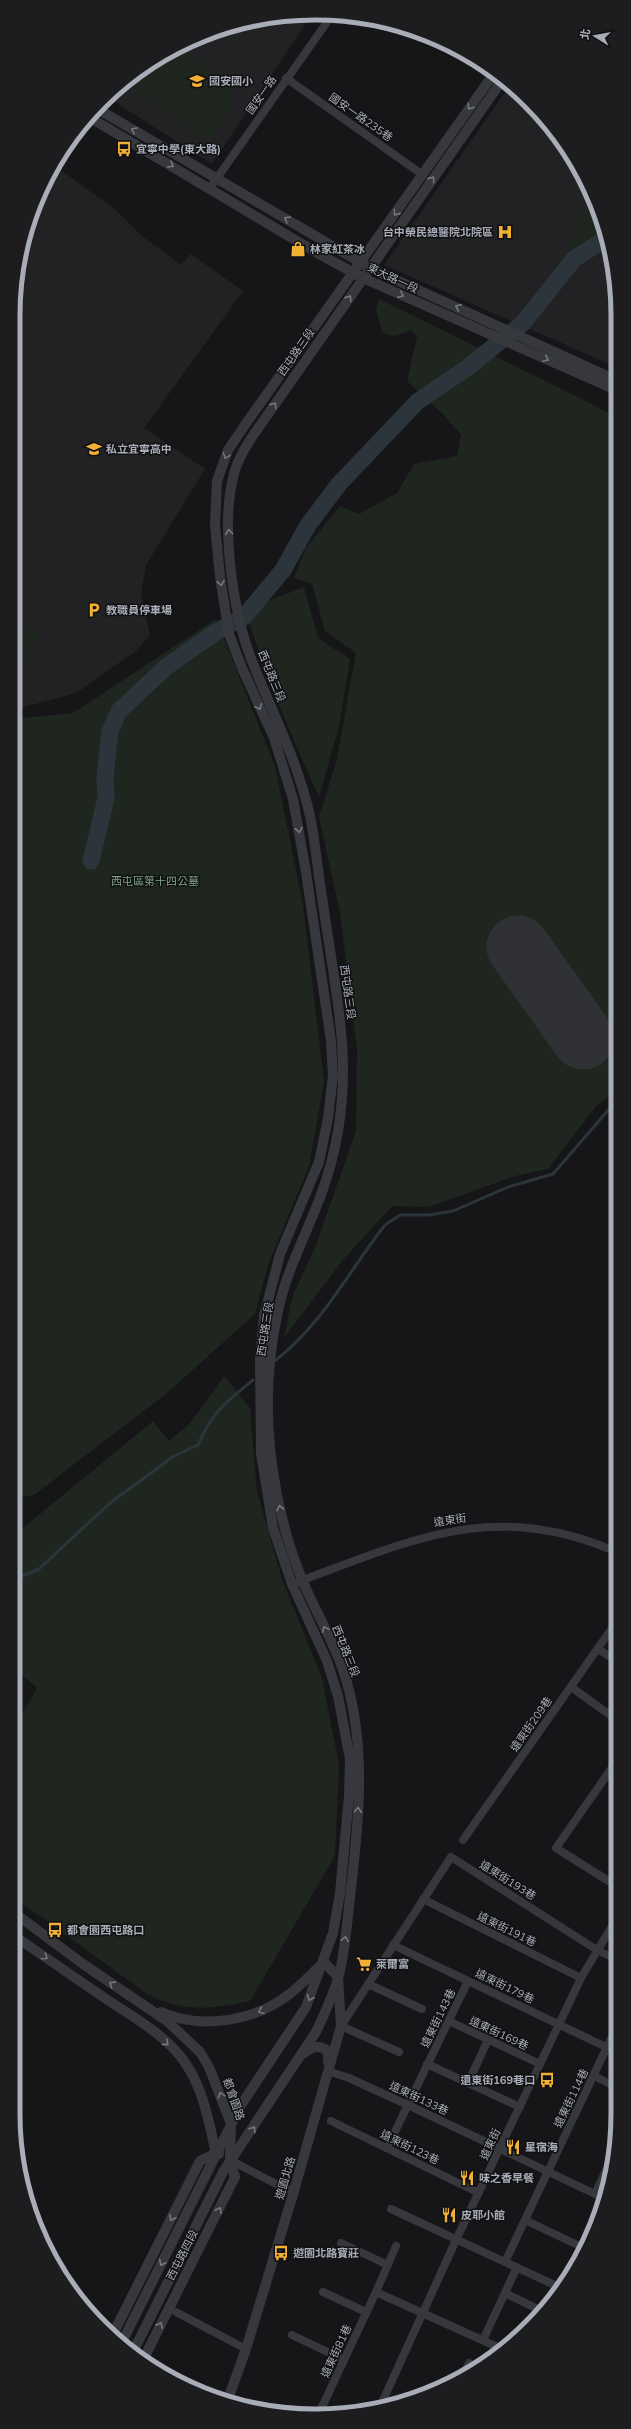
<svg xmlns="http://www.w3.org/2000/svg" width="631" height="2429" font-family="Mulish,'Noto Sans TC',sans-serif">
<rect width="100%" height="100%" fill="#161618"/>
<g fill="#222225">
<polygon points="313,13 212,164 107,97 147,64 200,36 256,19"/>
<polygon points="508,88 543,116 595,200 615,276 616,367 384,265"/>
<polygon points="54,165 117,211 143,237 181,265 191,254 243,291 144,428 205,469 146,565 141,594 150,635 136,651 76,693 13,710 13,315 19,257 36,200"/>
</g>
<g fill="#1e261f">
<path d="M180,47L229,80C239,104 223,122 210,142L124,83L147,64Z"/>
<polygon points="582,212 599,216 604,234 580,241 558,265"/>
<polygon points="379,299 586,401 612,415 616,423 617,1090 596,1106 548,1169 515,1176 429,1207 392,1206 343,1260 284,1338 292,1298 316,1245 356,1131 357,1050 340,913 319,817 337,759 356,653 325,631 312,584 294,578 306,548 340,506 359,514 397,493 414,464 457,456 461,435 444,415 407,381 417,336 411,330 395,336 383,333 376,310"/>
<path d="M304,587L318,638L350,659L339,726L319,797C291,736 265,674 245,610Z"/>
<polygon points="13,616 39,635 13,672"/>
<polygon points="216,619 275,766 303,905 324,1081 309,1166 268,1265 255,1314 167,1393 34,1495 13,1499 13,719 73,713"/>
<path d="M224,1376L250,1408L257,1492L283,1582L322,1678L339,1765L335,1856L250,2001C211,2009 184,2013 147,1994L26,1906L13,1900V1730L37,1688L13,1666V1521L23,1528L153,1421L169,1441L191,1422Z"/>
</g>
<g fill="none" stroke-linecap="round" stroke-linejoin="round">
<g stroke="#2c353c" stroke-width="3">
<path d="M276,1360C324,1322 348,1272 385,1225L400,1215H429L453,1211L508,1187L553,1174L617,1100"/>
<path d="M13,1580L39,1569L110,1503L174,1456L198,1445C212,1412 226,1402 253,1380"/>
</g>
<polyline stroke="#2c353c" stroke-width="17" points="91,861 106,798 105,777 110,731 119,711 166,667 216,632 244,617 283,570 308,525 339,484 417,402 467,368 523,323 574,259 605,239"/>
<polyline stroke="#303135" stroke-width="63" points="518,947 583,1038"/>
<g stroke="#37383d" stroke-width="8">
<polyline points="453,48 492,76"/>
<polyline points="286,78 423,175"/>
<polyline points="210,188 332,15"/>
<path d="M292,1584C410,1541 491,1498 617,1552"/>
<polyline points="598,1649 617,1661"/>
<polyline points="571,1687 617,1720"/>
<polyline points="618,1759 556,1848 618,1887"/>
<polyline points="463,1840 617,1621"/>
<polyline points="423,1899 581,1978"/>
<polyline points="393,1945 608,2048"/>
<polyline points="368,1984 422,2009"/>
<polyline points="449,2021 540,2064"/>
<polyline points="399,2052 341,2026 451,1857 597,1950 618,1960"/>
<polyline points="427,2064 520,2107"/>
<polyline points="328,2071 349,2078 408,2105 595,2194 614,2153"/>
<polyline points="594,2076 618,2088"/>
<polyline points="468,2083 488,2040"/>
<polyline points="331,2121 479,2193"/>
<polyline points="387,2148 468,1981"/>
<polyline points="230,2160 282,2187 294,2191"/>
<polyline points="595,2194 603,2197"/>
<polyline points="391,2209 561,2288"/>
<polyline points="525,2220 584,2248"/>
<polyline points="341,2243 388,2265"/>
<polyline points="505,2262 616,2028 618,2028"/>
<polyline points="323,2292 366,2312"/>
<polyline points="376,2292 396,2246"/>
<polyline points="505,2293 544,2312"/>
<polyline points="176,2312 246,2349"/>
<polyline points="292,2335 344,2360"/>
<polyline points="483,2340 517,2267"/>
<polyline points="465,2372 469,2363"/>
<polyline points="380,2407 456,2240 581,1978 618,1916"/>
<polyline points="332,2414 321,2409 376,2292 504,2350"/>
</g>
<g stroke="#37383d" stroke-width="10">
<polyline points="96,108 370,268 616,380"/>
<polyline points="89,117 312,250 363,278 616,390"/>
<polyline points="13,1912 83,1964 167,2021 200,2052 209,2067 231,2124 230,2160 235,2177 143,2360"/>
<path d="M13,1935C44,1956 75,1978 106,1999C133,2017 168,2036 186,2064C204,2091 209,2123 216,2153L219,2154"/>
<path d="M161,2012C199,2029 250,2022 284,1998C298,1989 310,1975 322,1964"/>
<path d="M304,2053C313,2047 318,2044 328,2051V2062"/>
<polyline points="112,2336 200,2161 216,2153"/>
<polyline points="121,2344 241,2105 306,2007 333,1933 340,1893 349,1796 350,1759 338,1696 327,1661 292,1584 273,1528 261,1453 260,1358 264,1316 280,1254 319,1162 328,1118 333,1076 331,1041 306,872 293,799 274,738 242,668 229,634 220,577 215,525 217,481 228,450 247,422 493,75"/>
<path d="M132,2354L223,2172L316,2032C324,2015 332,1997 338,1979C345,1953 347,1924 350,1897C359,1822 368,1740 342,1667C332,1639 316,1612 304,1584C286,1542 275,1494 270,1448C266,1406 268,1358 277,1316C285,1272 307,1234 322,1192C342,1137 347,1079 340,1021C335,977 327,933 321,890C317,865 315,840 310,816C298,762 272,712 252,661C233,613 220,524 234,474C237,461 245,448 252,437L501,82"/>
<polyline points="227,2402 246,2349 294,2191 341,2026 338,1977 324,1962"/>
</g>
</g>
<defs><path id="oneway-chevron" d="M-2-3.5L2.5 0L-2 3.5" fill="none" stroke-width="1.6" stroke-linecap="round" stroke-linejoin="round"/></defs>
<g stroke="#757881">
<use href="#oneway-chevron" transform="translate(470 107) rotate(125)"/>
<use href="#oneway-chevron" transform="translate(134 130) rotate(-150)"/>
<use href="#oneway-chevron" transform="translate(171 165) rotate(30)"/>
<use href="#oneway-chevron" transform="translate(432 179) rotate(-55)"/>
<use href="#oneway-chevron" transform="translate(396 213) rotate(125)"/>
<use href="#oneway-chevron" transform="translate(287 219) rotate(-150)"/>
<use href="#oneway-chevron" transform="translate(401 295) rotate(25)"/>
<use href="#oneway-chevron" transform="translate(349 298) rotate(-55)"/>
<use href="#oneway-chevron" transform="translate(458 307) rotate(-156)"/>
<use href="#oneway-chevron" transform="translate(546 359) rotate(25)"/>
<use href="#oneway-chevron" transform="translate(274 405) rotate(-55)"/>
<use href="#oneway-chevron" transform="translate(226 456) rotate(111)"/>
<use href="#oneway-chevron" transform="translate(229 532) rotate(-95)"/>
<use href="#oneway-chevron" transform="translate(221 583) rotate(81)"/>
<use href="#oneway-chevron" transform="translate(259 707) rotate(65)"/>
<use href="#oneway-chevron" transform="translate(299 830) rotate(79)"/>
<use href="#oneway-chevron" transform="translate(280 1508) rotate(-102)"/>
<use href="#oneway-chevron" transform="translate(325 1629) rotate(-114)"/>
<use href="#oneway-chevron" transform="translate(358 1810) rotate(-86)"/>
<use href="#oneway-chevron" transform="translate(345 1939) rotate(-80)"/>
<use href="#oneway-chevron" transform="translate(45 1957) rotate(35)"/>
<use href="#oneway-chevron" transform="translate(112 1984) rotate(-147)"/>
<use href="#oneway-chevron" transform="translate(310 1998) rotate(112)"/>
<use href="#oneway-chevron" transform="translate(261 2011) rotate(158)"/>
<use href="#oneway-chevron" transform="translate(166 2043) rotate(41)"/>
<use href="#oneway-chevron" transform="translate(221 2095) rotate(-108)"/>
<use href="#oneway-chevron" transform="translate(253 2129) rotate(-57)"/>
<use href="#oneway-chevron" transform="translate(219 2210) rotate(-63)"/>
<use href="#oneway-chevron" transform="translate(172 2218) rotate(117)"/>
<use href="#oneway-chevron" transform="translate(162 2263) rotate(117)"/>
<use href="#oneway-chevron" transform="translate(160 2325) rotate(-64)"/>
</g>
<defs>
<g id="school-bare" transform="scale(1.2)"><path d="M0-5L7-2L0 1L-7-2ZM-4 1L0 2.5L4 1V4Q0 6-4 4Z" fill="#f2b134" stroke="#111113" stroke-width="2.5" paint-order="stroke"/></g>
<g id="bus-bare" transform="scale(1.2)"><path d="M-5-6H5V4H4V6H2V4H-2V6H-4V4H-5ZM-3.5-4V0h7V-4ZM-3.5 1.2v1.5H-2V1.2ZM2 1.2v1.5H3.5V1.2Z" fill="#f2b134" stroke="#111113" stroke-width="2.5" paint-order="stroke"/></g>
<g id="hospital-bare" transform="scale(1.2)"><path d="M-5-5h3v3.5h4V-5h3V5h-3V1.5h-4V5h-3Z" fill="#f2b134" stroke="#111113" stroke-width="2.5" paint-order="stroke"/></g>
<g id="shop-bare" transform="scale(1.2)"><path d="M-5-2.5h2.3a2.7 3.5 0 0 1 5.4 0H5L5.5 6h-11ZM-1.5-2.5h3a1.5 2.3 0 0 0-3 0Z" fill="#f2b134" stroke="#111113" stroke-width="2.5" paint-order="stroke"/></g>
<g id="parking-bare" transform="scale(1.2)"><path d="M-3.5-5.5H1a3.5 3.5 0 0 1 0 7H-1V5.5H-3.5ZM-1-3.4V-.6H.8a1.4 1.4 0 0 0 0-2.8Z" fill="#f2b134" stroke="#111113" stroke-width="2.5" paint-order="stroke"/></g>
<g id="supermarket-bare" transform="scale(1.2)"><path d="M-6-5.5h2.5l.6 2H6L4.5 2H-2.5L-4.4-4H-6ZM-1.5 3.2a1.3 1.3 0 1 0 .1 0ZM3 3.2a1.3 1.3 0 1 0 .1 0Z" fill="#f2b134" stroke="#111113" stroke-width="2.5" paint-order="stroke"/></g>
<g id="restaurant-bare" transform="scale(1.2)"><path d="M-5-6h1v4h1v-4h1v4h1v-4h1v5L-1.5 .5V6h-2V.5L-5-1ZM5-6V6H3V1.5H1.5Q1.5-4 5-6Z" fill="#f2b134" stroke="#111113" stroke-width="2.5" paint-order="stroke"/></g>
</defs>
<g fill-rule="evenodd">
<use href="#school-bare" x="197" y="81"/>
<use href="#bus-bare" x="124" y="149"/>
<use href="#hospital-bare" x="505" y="232"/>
<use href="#shop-bare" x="298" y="249"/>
<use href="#school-bare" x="94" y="449"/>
<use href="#parking-bare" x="94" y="610"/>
<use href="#bus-bare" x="55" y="1930"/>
<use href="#supermarket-bare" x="364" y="1964"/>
<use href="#bus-bare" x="547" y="2080"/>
<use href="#restaurant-bare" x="513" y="2147"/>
<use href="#restaurant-bare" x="467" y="2178"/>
<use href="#restaurant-bare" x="449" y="2215"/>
<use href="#bus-bare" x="281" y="2253"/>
</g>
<g text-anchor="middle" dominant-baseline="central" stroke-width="3" stroke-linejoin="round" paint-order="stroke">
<g font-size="11" font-weight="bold" fill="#a8adb8" stroke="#111113" text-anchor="start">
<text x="209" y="81">國安國小</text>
<text x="136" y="149">宜寧中學(東大路)</text>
<text x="493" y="232" text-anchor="end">台中榮民總醫院北院區</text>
<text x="310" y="249">林家紅茶冰</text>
<text x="106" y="449">私立宜寧高中</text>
<text x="106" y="610">教職員停車場</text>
<text x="67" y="1930">都會園西屯路口</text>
<text x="376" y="1964">萊爾富</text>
<text x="535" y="2080" text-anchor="end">遠東街169巷口</text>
<text x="525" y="2147">星宿海</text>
<text x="479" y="2178">味之香早餐</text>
<text x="461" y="2215">皮耶小館</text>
<text x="293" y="2253">遊園北路寶莊</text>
</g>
<g font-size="11" fill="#a8adb8" stroke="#111113">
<text transform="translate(261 95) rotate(-55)">國安一路</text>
<text transform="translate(361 117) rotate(35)">國安一路235巷</text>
<text transform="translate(393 278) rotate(25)">東大路一段</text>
<text transform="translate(296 352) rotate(-55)">西屯路三段</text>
<text transform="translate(272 676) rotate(68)">西屯路三段</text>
<text transform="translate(348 992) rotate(82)">西屯路三段</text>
<text transform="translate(265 1329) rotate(-81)">西屯路三段</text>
<text transform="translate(450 1520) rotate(-9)">遠東街</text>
<text transform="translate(346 1651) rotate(68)">西屯路三段</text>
<text transform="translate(531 1724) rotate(-55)">遠東街209巷</text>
<text transform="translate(508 1880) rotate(32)">遠東街193巷</text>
<text transform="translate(507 1929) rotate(26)">遠東街191巷</text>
<text transform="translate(505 1986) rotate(26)">遠東街179巷</text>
<text transform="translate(438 2018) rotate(-64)">遠東街143巷</text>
<text transform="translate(499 2033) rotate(25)">遠東街169巷</text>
<text transform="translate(419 2098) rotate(25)">遠東街133巷</text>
<text transform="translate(571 2098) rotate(-64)">遠東街114巷</text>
<text transform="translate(234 2099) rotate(71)">都會園路</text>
<text transform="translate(490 2144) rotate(-65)">遠東街</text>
<text transform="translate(410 2147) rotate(26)">遠東街123巷</text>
<text transform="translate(285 2178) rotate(-74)">遊園北路</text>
<text transform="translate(182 2255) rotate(-63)">西屯路四段</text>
<text transform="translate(336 2351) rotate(-65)">遠東街81巷</text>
</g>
<g font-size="11" fill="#7fa381" stroke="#111113">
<text x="155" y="881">西屯區第十四公墓</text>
</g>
</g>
<path d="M0 0H631V2429H0ZM315 20H316A295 295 0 0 1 611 315V2114A295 295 0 0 1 316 2409H315A295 295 0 0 1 20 2114V315A295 295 0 0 1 315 20Z" fill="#1d1d20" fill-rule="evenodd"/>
<path fill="none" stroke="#a8adb8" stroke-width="5" d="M315 20H316A295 295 0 0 1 611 315V2114A295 295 0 0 1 316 2409H315A295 295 0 0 1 20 2114V315A295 295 0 0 1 315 20Z"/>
<g transform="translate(595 36) rotate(281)" stroke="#111113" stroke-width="3" paint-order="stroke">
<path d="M0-3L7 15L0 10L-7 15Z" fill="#a8adb8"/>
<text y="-6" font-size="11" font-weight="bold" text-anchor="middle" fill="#a8adb8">北</text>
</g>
</svg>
